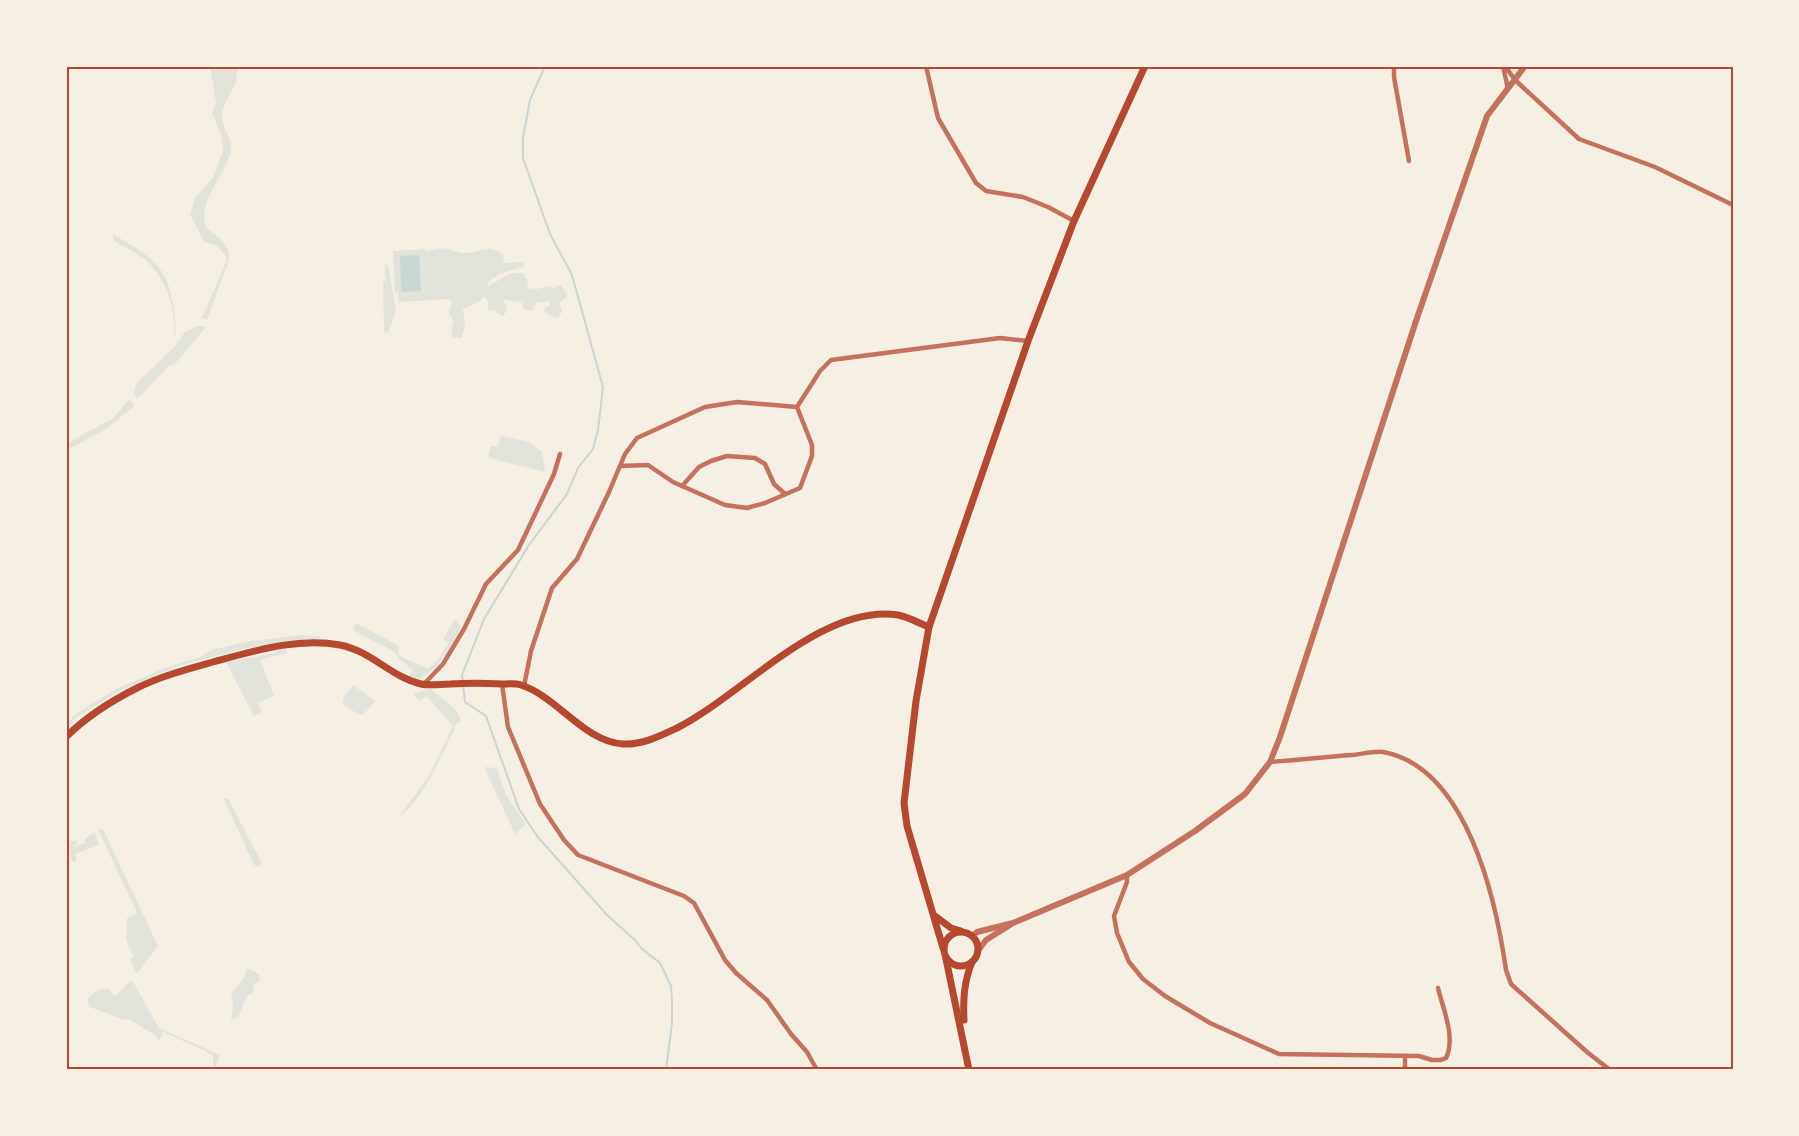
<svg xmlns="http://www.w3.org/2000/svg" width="1799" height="1136" font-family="Manrope,sans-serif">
<rect width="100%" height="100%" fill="#f6efe4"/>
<g fill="#e2e4dc">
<path d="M210,66H239L236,78L237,81C232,90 223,104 222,115C221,128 234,138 230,154C223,179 198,200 206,227C217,237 231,244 229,260L207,320L202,318L226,262V256L216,245L204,242L190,214L196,197L213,177L223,151L221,134L212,113L216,103Z"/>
<path d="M113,234C126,242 141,250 152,260C172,278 175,309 176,335H174C176,308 165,275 143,258C135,251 124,247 114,241Z"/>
<path d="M443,248C450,249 460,254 467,253C485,251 487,244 504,255L503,263L520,262L524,264L523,267L501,273L488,282V286L512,273H523L528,280L527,288L537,289L549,286L556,289V286L560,285L566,291L567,297L559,303L562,309L560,316L556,318L547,314L543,310L550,305V301L536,303L532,311L524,309L521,302L503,299L507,309L503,317L494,310L488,311V302L485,296L480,301L463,309L465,325L462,338L453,337L451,331L454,322L449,313L452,301L450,299L399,302L398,292H395L393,251L425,249L426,251Z"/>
<polygon points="385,264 388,266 396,311 388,333 384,331 383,281 386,281"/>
<polygon points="197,326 207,326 174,365 171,364 137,399 134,393 136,384 176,345 184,333"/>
<polygon points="130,399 134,406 106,429 66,451 66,444 113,418"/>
<polygon points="501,436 529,442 542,452 545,472 488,458 491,446 497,447"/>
<path d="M455,619L461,627C450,648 439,669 418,680L408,677L413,670L399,659L396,653L353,630L356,623L399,646L398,655L428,669L437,661L448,643L443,639Z"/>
<polygon points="302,635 320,636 320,639 247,648 181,665 123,689 77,717 66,731 66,724 76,714 116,689 165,668 202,656 211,650 251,641"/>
<polygon points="286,648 287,653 260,660 274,696 258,703 262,712 254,716 226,662 275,653 278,649"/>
<polygon points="353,685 375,701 363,715 358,714 342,704 344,701 342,700"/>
<path d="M430,688L457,711L461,721L453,726L455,728C439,759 426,796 398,818L429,776L453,726L427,696L419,701L413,694Z"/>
<polygon points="484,767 497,768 506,795 526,824 515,834"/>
<polygon points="228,798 262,864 259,867 254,865 224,799"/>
<polygon points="98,829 103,829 158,946 137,974 130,959 134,957 126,940 127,918 137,913"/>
<polygon points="94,831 99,845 75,854 77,860 73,862 66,847 66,834 71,842 76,840 78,844 73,845 74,847 85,843 85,839 93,834"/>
<polygon points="247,968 259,974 260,980 253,986 253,993 247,996 238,1017 231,1020 233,1003 231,994 244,978"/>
<polygon points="132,980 159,1028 220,1055 215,1070 213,1070 213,1056 206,1051 160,1031 163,1035 158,1042 156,1036 129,1019 125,1020 90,1007 87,1002 89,997 99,989 109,989 114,997"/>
</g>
<polygon fill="#c9d6d2" points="419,255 421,291 401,292 400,256"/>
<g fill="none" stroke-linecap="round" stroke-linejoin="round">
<polyline stroke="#c9d6d2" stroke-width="2" points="545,66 530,100 523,138 523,158 550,234 572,275 603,387 598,430 593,449 578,468 567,494 529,545 484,619 462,675 465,702 486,716 519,809 537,836 607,915 635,940 642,949 660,963 671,986 672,1001 672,1023 666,1070"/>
<g stroke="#c5725c" stroke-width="4.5">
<polyline points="926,66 938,118 976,183 986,191 1023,197 1048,207 1074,221"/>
<polyline points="1394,66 1394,77 1409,161"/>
<polyline points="1503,66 1508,89"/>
<polyline points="1505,66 1515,80 1579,139 1655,167 1733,205"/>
<polyline points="620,466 648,465 673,482 725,505 747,508 765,503 800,488 812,456 812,445 797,407"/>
<polyline points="682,486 699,467 711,461 727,456 755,458 765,464 774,484 785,494"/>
<polyline points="502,684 508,727 540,804 564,840 578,855 684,896 694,903 725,960 736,973 767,1000 791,1034 807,1052 817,1070"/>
<polyline points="423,685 443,664 464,629 486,584 518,550 554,474 560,454"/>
<polyline points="524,686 531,651 552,588 577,559 609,492 625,454 637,438 705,407 737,402 797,407 820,371 831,360 1000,338 1028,341"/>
<path d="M1270,762C1297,760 1324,757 1352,755C1362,754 1374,751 1383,752C1467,767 1496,900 1506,970L1511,984L1587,1052L1610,1070"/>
<path d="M1127,875V882L1114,916L1117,933L1129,962L1143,979L1165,996L1210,1023L1279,1054L1419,1056L1432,1060H1441L1446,1058C1456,1037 1443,1009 1438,988"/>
<polyline points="1405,1070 1405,1056"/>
</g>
<g stroke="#c5725c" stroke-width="6">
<polyline points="972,936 977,932 1013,923 1127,875 1195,831 1245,794 1270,762 1280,737 1416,321 1487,116 1525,66"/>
<polyline points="977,952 986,940 1010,925"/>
</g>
<g stroke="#b5482f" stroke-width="7">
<path d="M66,737C86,717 111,701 137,688C161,676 188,669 213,662C254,651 298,637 340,645C371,651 391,677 421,684C430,686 441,684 450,684C467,683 485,683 502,684C508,684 515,683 521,685C558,697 583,741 623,744C642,745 660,736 677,728C741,696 822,603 898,615C908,617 919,623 929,627"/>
<polyline points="935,916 951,928 961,931"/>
<circle cx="961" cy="949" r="17"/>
<polyline points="943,948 907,826 904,803 916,701 929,627 1028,341 1074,221 1145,66"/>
<polyline points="946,959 969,1070"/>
<path d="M964,1020C963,999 964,982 972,962"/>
</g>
</g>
<rect width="1799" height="1136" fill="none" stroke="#f6efe4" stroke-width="135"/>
<rect x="68" y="68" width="1664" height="1000" fill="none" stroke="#b5482f" stroke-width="2"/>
</svg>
